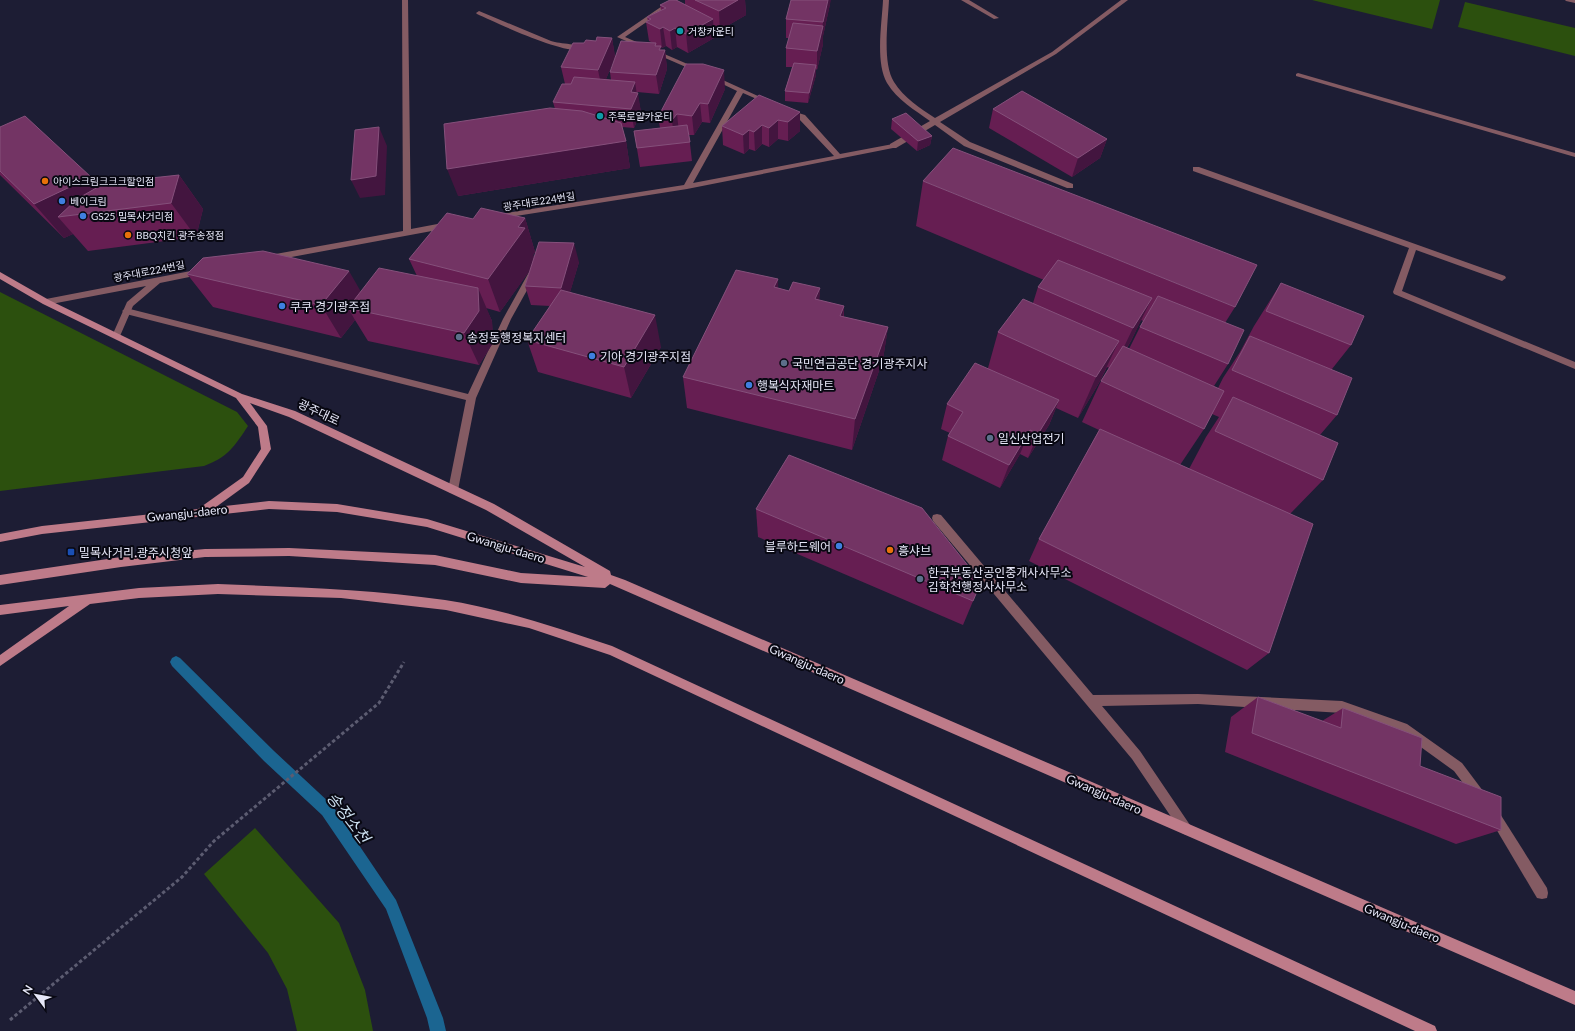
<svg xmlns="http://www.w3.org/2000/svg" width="1575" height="1031" font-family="Lato,'Noto Sans KR',sans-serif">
<rect width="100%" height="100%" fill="#1d1d34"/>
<g fill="#2c500e">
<polygon points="1312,0 1440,0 1432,29"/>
<polygon points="1465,2 1575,28 1575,56 1458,27"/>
<path d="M0,292L237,412L248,426C234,447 228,457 204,466L0,491Z"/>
<polygon points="255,828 339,923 365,990 373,1031 297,1031 287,989 268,953 204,874"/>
</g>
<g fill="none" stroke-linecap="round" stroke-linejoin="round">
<polygon fill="#1b6591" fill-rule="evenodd" points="176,656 180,658 274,751 332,805 396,900 443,1018 446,1031 430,1031 427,1018 386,909 322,815 264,761 172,666 170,662 172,658"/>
<polyline stroke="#5c5c71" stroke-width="3" stroke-dasharray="3.5 2.5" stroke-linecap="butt" points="10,1020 182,877 214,841 379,703 404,662"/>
<g fill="#845b63" fill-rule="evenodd">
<path d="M883,0H889C888,22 882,63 894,82C904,98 920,108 935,118L1052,52L1121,0H1128L1056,54L940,122L970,142L1073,184V188H1067L964,146L935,125L896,148H890V144L930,121C915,110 897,100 887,83C875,62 882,23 883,0Z"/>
<polygon points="961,0 969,0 999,18 994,19"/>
<polygon points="1565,0 1575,0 1575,3 1566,1"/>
<polygon points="1298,73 1575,153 1575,157 1296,76 1296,74"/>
<polygon points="1193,167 1199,167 1505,276 1506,278 1502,281 1416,250 1402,291 1575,362 1575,369 1394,294 1393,292 1409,248 1193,171"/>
<polygon points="532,271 536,274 511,319 476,398 458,490 456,493 450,493 448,490 466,400 126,314 122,311 126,308 468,394 503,319 529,272"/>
<polygon points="937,514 941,515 1093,695 1198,694 1342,701 1407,724 1462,763 1483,791 1485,795 1483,799 1479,801 1475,799 1454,771 1400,732 1342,713 1198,704 1102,706 1140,751 1190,825 1192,829 1190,833 1186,835 1182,833 1132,759 933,521 932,518 933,515"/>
<polygon points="1493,807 1497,809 1547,888 1548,893 1547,898 1542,899 1537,898 1489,817 1487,813 1489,809"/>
</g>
<g fill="#845b63" fill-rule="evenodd">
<polygon points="402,0 408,0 411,229 448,222 452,225 448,228 270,261 267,260 266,258 270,255 403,231"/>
<polygon points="671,0 678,0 625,37 699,69 699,71 695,71 617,37"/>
<path d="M479,11L551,41C560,44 581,44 586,48C572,59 495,22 477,14L476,13Z"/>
<polygon points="710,76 714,76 771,102 766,103 743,93 693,183 834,156 799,119 787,113 787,111 789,110 805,115 840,154 893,144 897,146 893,148 687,189 497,219 496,217 500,214 684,185 737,91 710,78"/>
<polygon points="201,269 204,270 204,274 160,283 133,306 120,336 116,339 112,336 127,302 146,286 46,305 42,302 46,299"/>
</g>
<g fill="#be7b89" fill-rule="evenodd">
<path d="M0,272L49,300L242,394L295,411L494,504L610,571L611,575L625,580L1575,991V1005L610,584L605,588L521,583L435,565L289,556L205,557L121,567L0,585V575L121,557L205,549L289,548L435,555L521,573L588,577L427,527L337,512L269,509L42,534L0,542V534L42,526L198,509L243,477L261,449L258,427L236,398L43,304L0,279ZM250,403L289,417L486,510L585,567L427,519L337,504L269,501L216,507L249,483L271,449L267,426Z"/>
<path d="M218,584C294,587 370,589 445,600C503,609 557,628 612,646L1435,1026L1437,1031H1415L610,655L529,628L446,610L341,598L218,594L139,598L90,604L0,666V655L69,606L0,615V605L139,588Z"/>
</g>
</g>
<g fill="#661e52" fill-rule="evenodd">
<polygon points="685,0 745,0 746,15 720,30 713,27 714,38 688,53 677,47 672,50 666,46 662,48 661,47 661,50 665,50 667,69 659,94 637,92 641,112 634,128 622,127 626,141 630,168 458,196 555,109 553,102 565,84 561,67 584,43 612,38 615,57 606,79 611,80 610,72 653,43 649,41 646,22 648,21 647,17 661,10 660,5 685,5"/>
<polygon points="830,4 823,36 823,44 817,70 816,69 816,75 808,103 785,101 785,91 792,67 786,67 786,48 789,38 786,38 786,19"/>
<polygon points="725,89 710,123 702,122 694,135 689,135 692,161 640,167 634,131 660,128 658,117"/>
<polygon points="993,109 1107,139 1100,158 1072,177 989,128"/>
<polygon points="800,112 800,131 788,141 778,139 769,147 762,144 755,151 749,149 744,154 723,145 722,126"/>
<polygon points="892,119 932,136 930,145 917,151 891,129"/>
<polygon points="0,127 98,187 179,175 203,209 196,237 88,251 73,234 64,238 0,175"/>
<path d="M923,181L1235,307L1225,323L1228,364L1214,386L1218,388L1223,378L1240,352L1254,326L1281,283L1351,345L1332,369L1337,415L1320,435L1323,480L1290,514L1269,653L1247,670L1029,561L1039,539L1099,430L1082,422L1101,381L1109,368L1107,367L1099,383L1078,418L1056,408L1049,425L1028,458L1020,454L1000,488L942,460L948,436L950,433L941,429L947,404L988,368L998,332L1033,303L1038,287L1044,280L916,226ZM1141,320L1143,321L1129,349L1127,348L1131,341ZM1212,414L1219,417L1206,437L1189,469L1180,465L1204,429Z"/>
<polygon points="525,218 535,252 533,255 534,257 579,262 570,292 661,347 631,398 538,372 527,340 550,306 531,305 525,286 530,270 500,312 486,308 492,321 493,343 479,365 368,341 355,320 341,338 213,307 187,274 361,292 417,276 409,259 473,219"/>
<polygon points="778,279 778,288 789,291 820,288 819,300 844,306 844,317 888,327 883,359 852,450 687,408 683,377"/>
<polygon points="756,509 981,582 963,625 758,537"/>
<polygon points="1258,697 1322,721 1343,708 1420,766 1501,830 1456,844 1225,752 1231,717"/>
</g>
<g fill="#43153f">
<polygon points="737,0 745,0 746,15 720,30 719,11"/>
<polygon points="828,0 831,0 830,4 823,36 823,44 817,70 817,51 822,29 823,22"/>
<polygon points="713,19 714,38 688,53 686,34"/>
<polygon points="663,27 666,46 662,48 660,29"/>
<polygon points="675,28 677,47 672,50 670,31"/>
<polygon points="612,38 615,57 602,89 598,70"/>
<polygon points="661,46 662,58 665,50 667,69 659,94 656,75 659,50"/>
<polygon points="816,65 816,75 808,103 809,93"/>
<polygon points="724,70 725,89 710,123 708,104"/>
<polygon points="635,82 637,95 638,93 641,112 634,128 631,109 631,92"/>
<polygon points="700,103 702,122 694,135 692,116"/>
<polygon points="800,112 800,131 788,141 788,122"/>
<polygon points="677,114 679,133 674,139 672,120"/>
<polygon points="778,120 778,139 769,147 769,128"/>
<polygon points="762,125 762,144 755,151 754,132"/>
<polygon points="379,127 387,146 385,195 360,198 351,180"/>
<polygon points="749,130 749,149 744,154 743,135"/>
<polygon points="932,136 930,145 917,151 918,141"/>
<polygon points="1107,139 1100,158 1072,177 1078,158"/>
<polygon points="626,141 630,168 458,196 447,169"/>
<polygon points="179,175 203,209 196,237 171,203"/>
<polygon points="91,177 117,210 58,217 73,234 64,238 34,204"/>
<polygon points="525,218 535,252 533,255 536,262 500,312 488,279 518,227"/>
<polygon points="574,243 579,262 566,306 561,288"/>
<polygon points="349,271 368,304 348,308 355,320 341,338 321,305"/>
<polygon points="778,279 779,312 774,287"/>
<polygon points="478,288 492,321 493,343 479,365 464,333"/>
<polygon points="820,288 818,322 815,299"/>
<polygon points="1152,298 1131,341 1113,370 1133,328"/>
<polygon points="844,306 842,339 840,316"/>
<polygon points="655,315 661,347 631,398 624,367"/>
<polygon points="888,327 883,359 852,450 855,419"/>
<polygon points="1119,341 1099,383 1078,418 1096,377"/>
<polygon points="1059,400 1049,425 1028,458 1038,434"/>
<polygon points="1030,430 1020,454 1000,488 1009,465"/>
</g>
<g fill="#733464" stroke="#85507b">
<polygon points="670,0 676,0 713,19 686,34 675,28 670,31 663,27 660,29 646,22 651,19 647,17 666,8 660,5"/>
<polygon points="695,0 738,0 719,11"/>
<polygon points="791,0 828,0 823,22 786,19"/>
<polygon points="793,23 823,26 817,51 786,48"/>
<polygon points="597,37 612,38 598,70 561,67 573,43 584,43 586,40 596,41"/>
<polygon points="621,41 656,43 655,46 661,46 659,50 665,50 656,75 610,72"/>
<polygon points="794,63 816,65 809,93 785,91"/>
<polygon points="686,64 703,64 724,70 708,104 700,103 692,116 677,114 672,120 658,117"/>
<polygon points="574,77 635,82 631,92 638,93 631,109 553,102 562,84 571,84"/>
<polygon points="1022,91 1107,139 1078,158 993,109"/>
<polygon points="759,95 800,112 788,122 778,120 769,128 762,125 754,132 749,130 743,135 722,126"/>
<polygon points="550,108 582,111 621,123 626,141 447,169 444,124"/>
<polygon points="906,113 932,136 918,141 892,119"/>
<polygon points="25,116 91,177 34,204 0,171 0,127"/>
<polygon points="687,125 690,142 637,148 634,131"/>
<polygon points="379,127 376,176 351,180 355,130"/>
<polygon points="953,148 1257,265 1235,307 923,181"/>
<polygon points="179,175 171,203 58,217 77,199 105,183"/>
<polygon points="481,208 525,218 518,227 525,228 488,279 409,259 447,213 473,219"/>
<polygon points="539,242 574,243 561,288 525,286"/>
<polygon points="263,251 349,271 321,305 187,274 203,258"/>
<polygon points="1058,260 1152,298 1133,328 1038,287"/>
<polygon points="379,268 478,288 479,311 464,333 348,308"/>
<polygon points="736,270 778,279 774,287 789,291 793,282 820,288 815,299 844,306 840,316 888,327 855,419 683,377"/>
<polygon points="1281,283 1364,316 1351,345 1266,311"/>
<polygon points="561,290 655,315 624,367 527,340"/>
<polygon points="1158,296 1244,330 1228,364 1140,327"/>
<polygon points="1023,299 1119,341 1096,377 998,332"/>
<polygon points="1250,336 1352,378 1337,415 1232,370"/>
<polygon points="1123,346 1224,391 1204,429 1101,381"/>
<polygon points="975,363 1059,400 1038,434 1030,430 1009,465 948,436 963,412 947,404"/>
<polygon points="1233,397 1338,443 1323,480 1215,431"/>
<polygon points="1100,429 1313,524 1269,653 1039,539"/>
<polygon points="789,455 922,508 981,582 973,601 756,509"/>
<polygon points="1258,697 1341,728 1343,708 1422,738 1420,766 1501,797 1501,830 1252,733"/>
</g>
<g fill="#0f9aa8" stroke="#080812" stroke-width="1.5">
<circle cx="680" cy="31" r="4"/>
<circle cx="600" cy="116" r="4"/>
</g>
<g fill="#e8710a" stroke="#080812" stroke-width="1.5">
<circle cx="45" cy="181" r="4"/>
<circle cx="128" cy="235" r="4"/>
<circle cx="890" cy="550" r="4"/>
</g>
<g fill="#3f7fe0" stroke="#080812" stroke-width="1.5">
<circle cx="62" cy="201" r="4"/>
<circle cx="83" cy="216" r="4"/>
<circle cx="282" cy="306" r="4"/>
<circle cx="592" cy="356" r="4"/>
<circle cx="749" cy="385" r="4"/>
<circle cx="839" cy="546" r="4"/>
</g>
<g fill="#5c6f8a" stroke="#080812" stroke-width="1.5">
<circle cx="459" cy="337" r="4"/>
<circle cx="784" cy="363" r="4"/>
<circle cx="990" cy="438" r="4"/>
<circle cx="920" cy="579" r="4"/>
</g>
<rect fill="#1a4fb4" stroke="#080812" stroke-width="1.5" x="67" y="548" width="8" height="8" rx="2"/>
<g text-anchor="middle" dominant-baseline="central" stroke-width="4" stroke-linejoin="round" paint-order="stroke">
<g font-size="10" fill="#e6e7f8" stroke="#080812" text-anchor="start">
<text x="688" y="31">거창카운티</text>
<text x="608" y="116">주목로얄카운티</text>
<text x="53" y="181">아이스크림크크크할인점</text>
<text x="70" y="201">베이크림</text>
<text x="91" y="216">GS25 밀목사거리점</text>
<text x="136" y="235">BBQ치킨 광주송정점</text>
</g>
<g font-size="10" fill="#e6e7f8" stroke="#080812">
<text transform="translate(539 201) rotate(-9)">광주대로224번길</text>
<text transform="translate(149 271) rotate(-11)">광주대로224번길</text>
</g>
<g font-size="12" fill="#e6e7f8" stroke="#080812" text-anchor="start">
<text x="290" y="306">쿠쿠 경기광주점</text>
<text x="467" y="337">송정동행정복지센터</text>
<text x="600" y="356">기아 경기광주지점</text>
<text x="792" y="363">국민연금공단 경기광주지사</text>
<text x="757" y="385">행복식자재마트</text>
<text x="998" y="438">일신산업전기</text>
<text x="831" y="546" text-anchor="end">블루하드웨어</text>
<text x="898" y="550">흥샤브</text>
<text x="79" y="552">밀목사거리.광주시청앞</text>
<text x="928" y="572">한국부동산공인중개사사무소<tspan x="928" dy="14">김학천행정사사무소</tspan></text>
</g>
<g font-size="12" fill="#e6e7f8" stroke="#080812">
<text transform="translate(319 412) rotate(25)">광주대로</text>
<text transform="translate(187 513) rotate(-6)">Gwangju-daero</text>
<text transform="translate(506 547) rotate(17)">Gwangju-daero</text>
<text transform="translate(807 664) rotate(24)">Gwangju-daero</text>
<text transform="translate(1104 794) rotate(24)">Gwangju-daero</text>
<text transform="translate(1402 923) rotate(23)">Gwangju-daero</text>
</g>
<g font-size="16" font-style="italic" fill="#cbdfef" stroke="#080812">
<text transform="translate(349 817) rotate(53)">송정소천</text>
</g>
</g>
<g transform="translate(36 995) rotate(302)" stroke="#080812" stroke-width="3" paint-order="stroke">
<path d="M0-3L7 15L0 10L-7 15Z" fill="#e6e7f8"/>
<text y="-6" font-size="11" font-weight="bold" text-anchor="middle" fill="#e6e7f8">N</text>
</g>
</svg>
